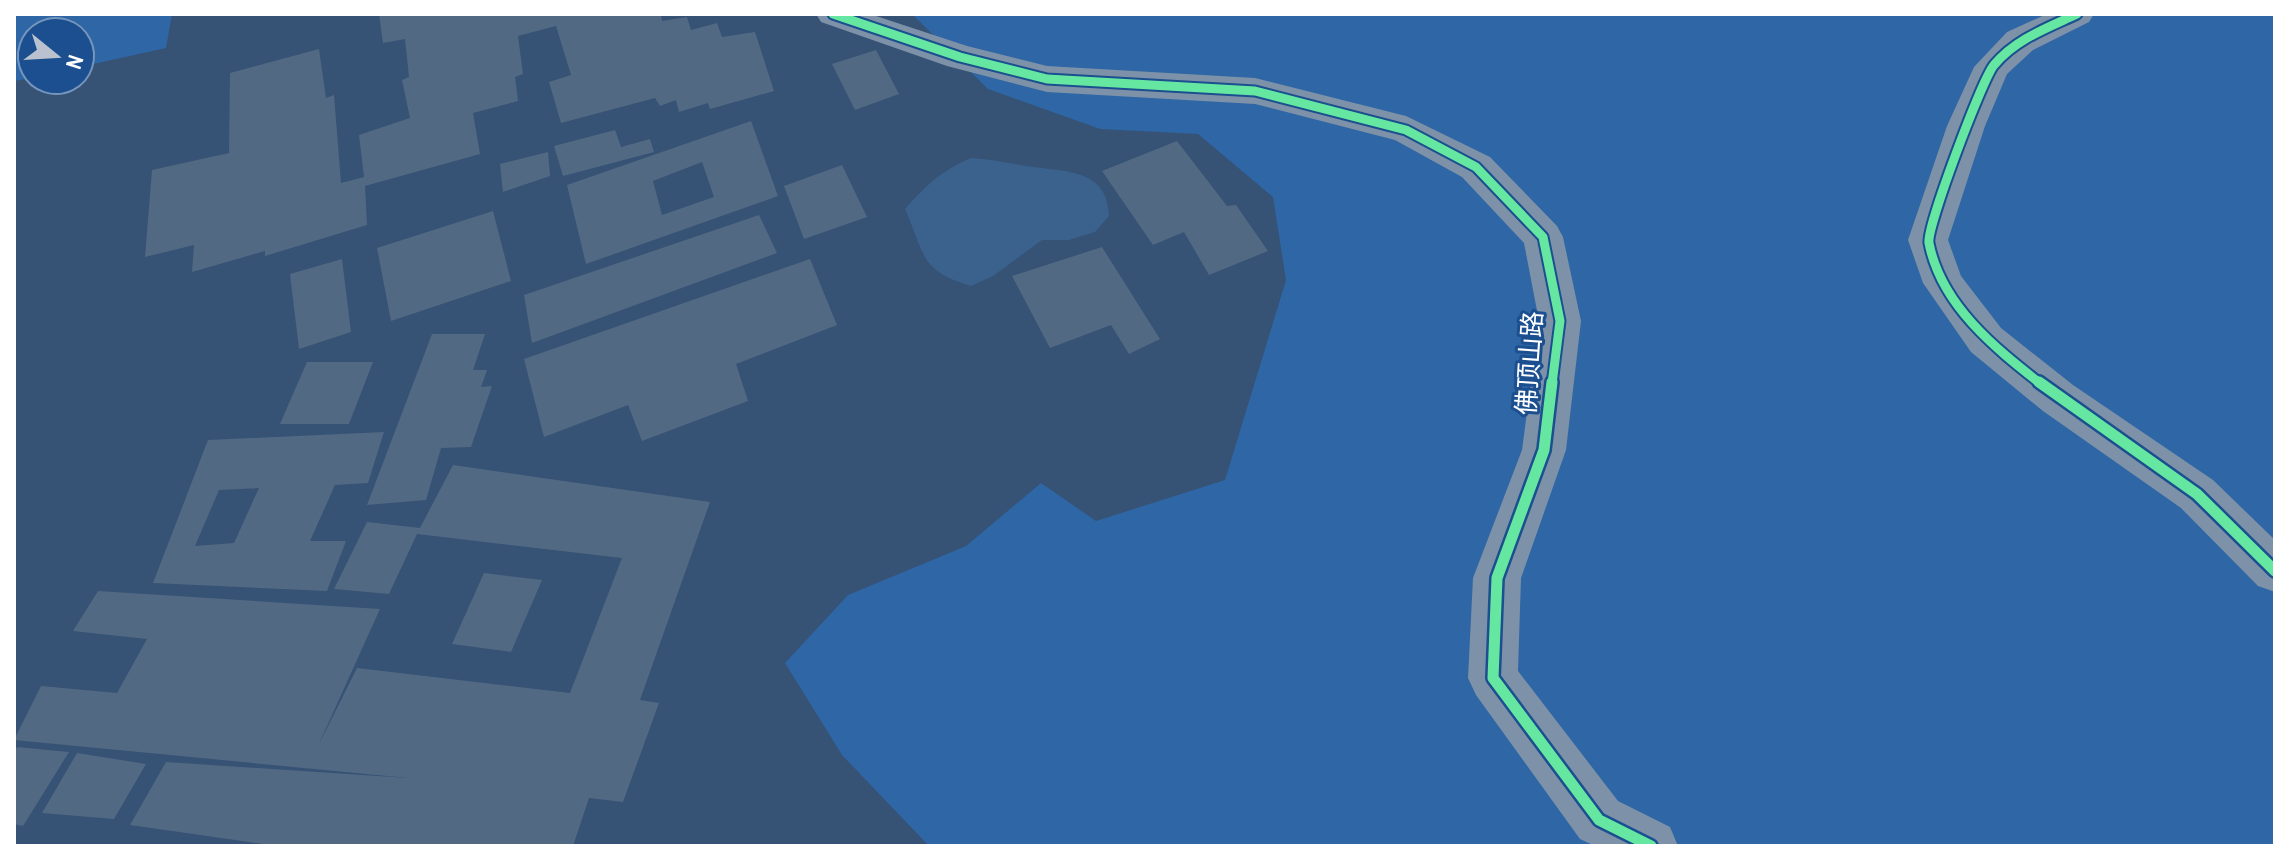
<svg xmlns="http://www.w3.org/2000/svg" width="2289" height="860" font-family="'Archivo Narrow','Noto Sans SC',sans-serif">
<rect width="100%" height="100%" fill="#365274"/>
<g fill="#2f66a5">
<polygon points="14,14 172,14 166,48 80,67 80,32 32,32 32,78 14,81"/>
<polygon points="912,14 2275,14 2275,846 929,846 842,755 785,663 848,595 966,546 1041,483 1096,521 1225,480 1286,280 1273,197 1198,134 1100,129 988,89"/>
</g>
<path fill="#3b618d" d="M971,158C992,159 1012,164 1034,167C1068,172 1108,170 1109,216L1095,232L1069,240H1042L993,276L971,286C920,271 925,255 905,209C925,186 942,170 971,158Z"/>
<g fill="#526984" fill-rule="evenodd">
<polygon points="379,14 661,14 662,21 687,17 691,30 717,23 722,37 755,32 774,91 710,109 708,103 679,112 676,100 660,106 655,98 561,123 549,82 571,75 556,26 518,36 523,74 515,77 518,101 473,113 480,154 365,186 367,225 265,256 265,251 192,272 194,245 145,257 152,170 229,153 230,73 319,49 326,98 334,95 341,183 364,177 359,135 410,118 402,80 409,77 405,39 383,43"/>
<polygon points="876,50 899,94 855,110 832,64"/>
<path d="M751,121L778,196L586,264L567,185ZM702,162L714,197L662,215L653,181Z"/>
<polygon points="615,130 621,147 650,139 654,152 563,176 554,146"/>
<polygon points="1177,141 1227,206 1236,205 1268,251 1209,275 1184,232 1153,245 1102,171"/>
<polygon points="548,152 550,176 503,192 500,164"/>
<polygon points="842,165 867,217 804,239 784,186"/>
<polygon points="493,211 511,281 391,321 377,248"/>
<polygon points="759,215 777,253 532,343 524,295"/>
<polygon points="1102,247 1160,339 1129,354 1111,325 1050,348 1012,276"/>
<polygon points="342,259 351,332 299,349 290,274"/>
<polygon points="810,259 837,325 736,364 748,401 642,441 628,405 544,437 524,359"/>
<polygon points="432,334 485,334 473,370 487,370 481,387 492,386 471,447 441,448 426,500 367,505"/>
<polygon points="307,362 373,362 349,424 280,424"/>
<path d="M384,432L368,483L335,485L310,541H346L327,591L153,583L208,440ZM259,488L234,543L195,546L219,490Z"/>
<polygon points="453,465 710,502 640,700 659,703 623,802 589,798 573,846 277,846 130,825 166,762 408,778 14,740 41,686 117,693 147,639 73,631 98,591 380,609 318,746 357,668 570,693 622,558 417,534 389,594 334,589 367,522 420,528"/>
<polygon points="484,573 542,580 511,652 452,644"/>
<polygon points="17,747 69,752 23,826 14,824 14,752"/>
<polygon points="77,753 146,764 114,819 42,813"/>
</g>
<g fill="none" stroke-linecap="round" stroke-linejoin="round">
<g fill="#7d92a8" fill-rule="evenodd">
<polygon points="816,14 870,14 967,46 1047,66 1255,78 1406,116 1490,157 1557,226 1563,237 1581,321 1566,450 1521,578 1518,671 1618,801 1670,827 1678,846 1595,846 1580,839 1476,695 1468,678 1473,578 1522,450 1539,321 1524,243 1462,177 1395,140 1255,104 1047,92 947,66 821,22"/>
<polygon points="2047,14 2094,14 2089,22 2033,50 2007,74 1985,126 1948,240 1961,276 2001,328 2073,385 2213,480 2275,540 2275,592 2258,586 2181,508 2043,411 1971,352 1923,283 1908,240 1947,126 1974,67 2007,32"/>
</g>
<g stroke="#1b4f8f" stroke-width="13">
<g id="cycleway-far1">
<polyline points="833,14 960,57 1047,79 1255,91 1406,130 1476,167 1543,237 1560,321 1552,384"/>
<path d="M2041,384C1995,348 1941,305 1929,243C1926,228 1982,80 1994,65C2016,39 2047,28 2077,14"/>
</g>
</g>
<g stroke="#1b4f8f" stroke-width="16">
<g id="cycleway">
<polyline points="1552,382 1544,450 1497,578 1493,678 1599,820 1651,846"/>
<polyline points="2039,382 2197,494 2275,571"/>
</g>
</g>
<use href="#cycleway-far1" stroke="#66e7a1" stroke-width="9"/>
<use href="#cycleway" stroke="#66e7a1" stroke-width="11"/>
</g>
<g text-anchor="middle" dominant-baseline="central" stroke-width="6" stroke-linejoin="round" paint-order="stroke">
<g font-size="26" fill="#fff" stroke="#1b4f8f">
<text transform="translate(1529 363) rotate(-86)">佛顶山路</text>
</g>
</g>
<rect width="2289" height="860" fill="none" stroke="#ffffff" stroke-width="32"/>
<g transform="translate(56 56) rotate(108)"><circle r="38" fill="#1b4f8f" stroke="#7695bc" stroke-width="2"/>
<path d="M0-6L14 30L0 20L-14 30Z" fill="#b9c2ce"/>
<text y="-12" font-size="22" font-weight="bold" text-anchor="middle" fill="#ffffff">N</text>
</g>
</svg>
